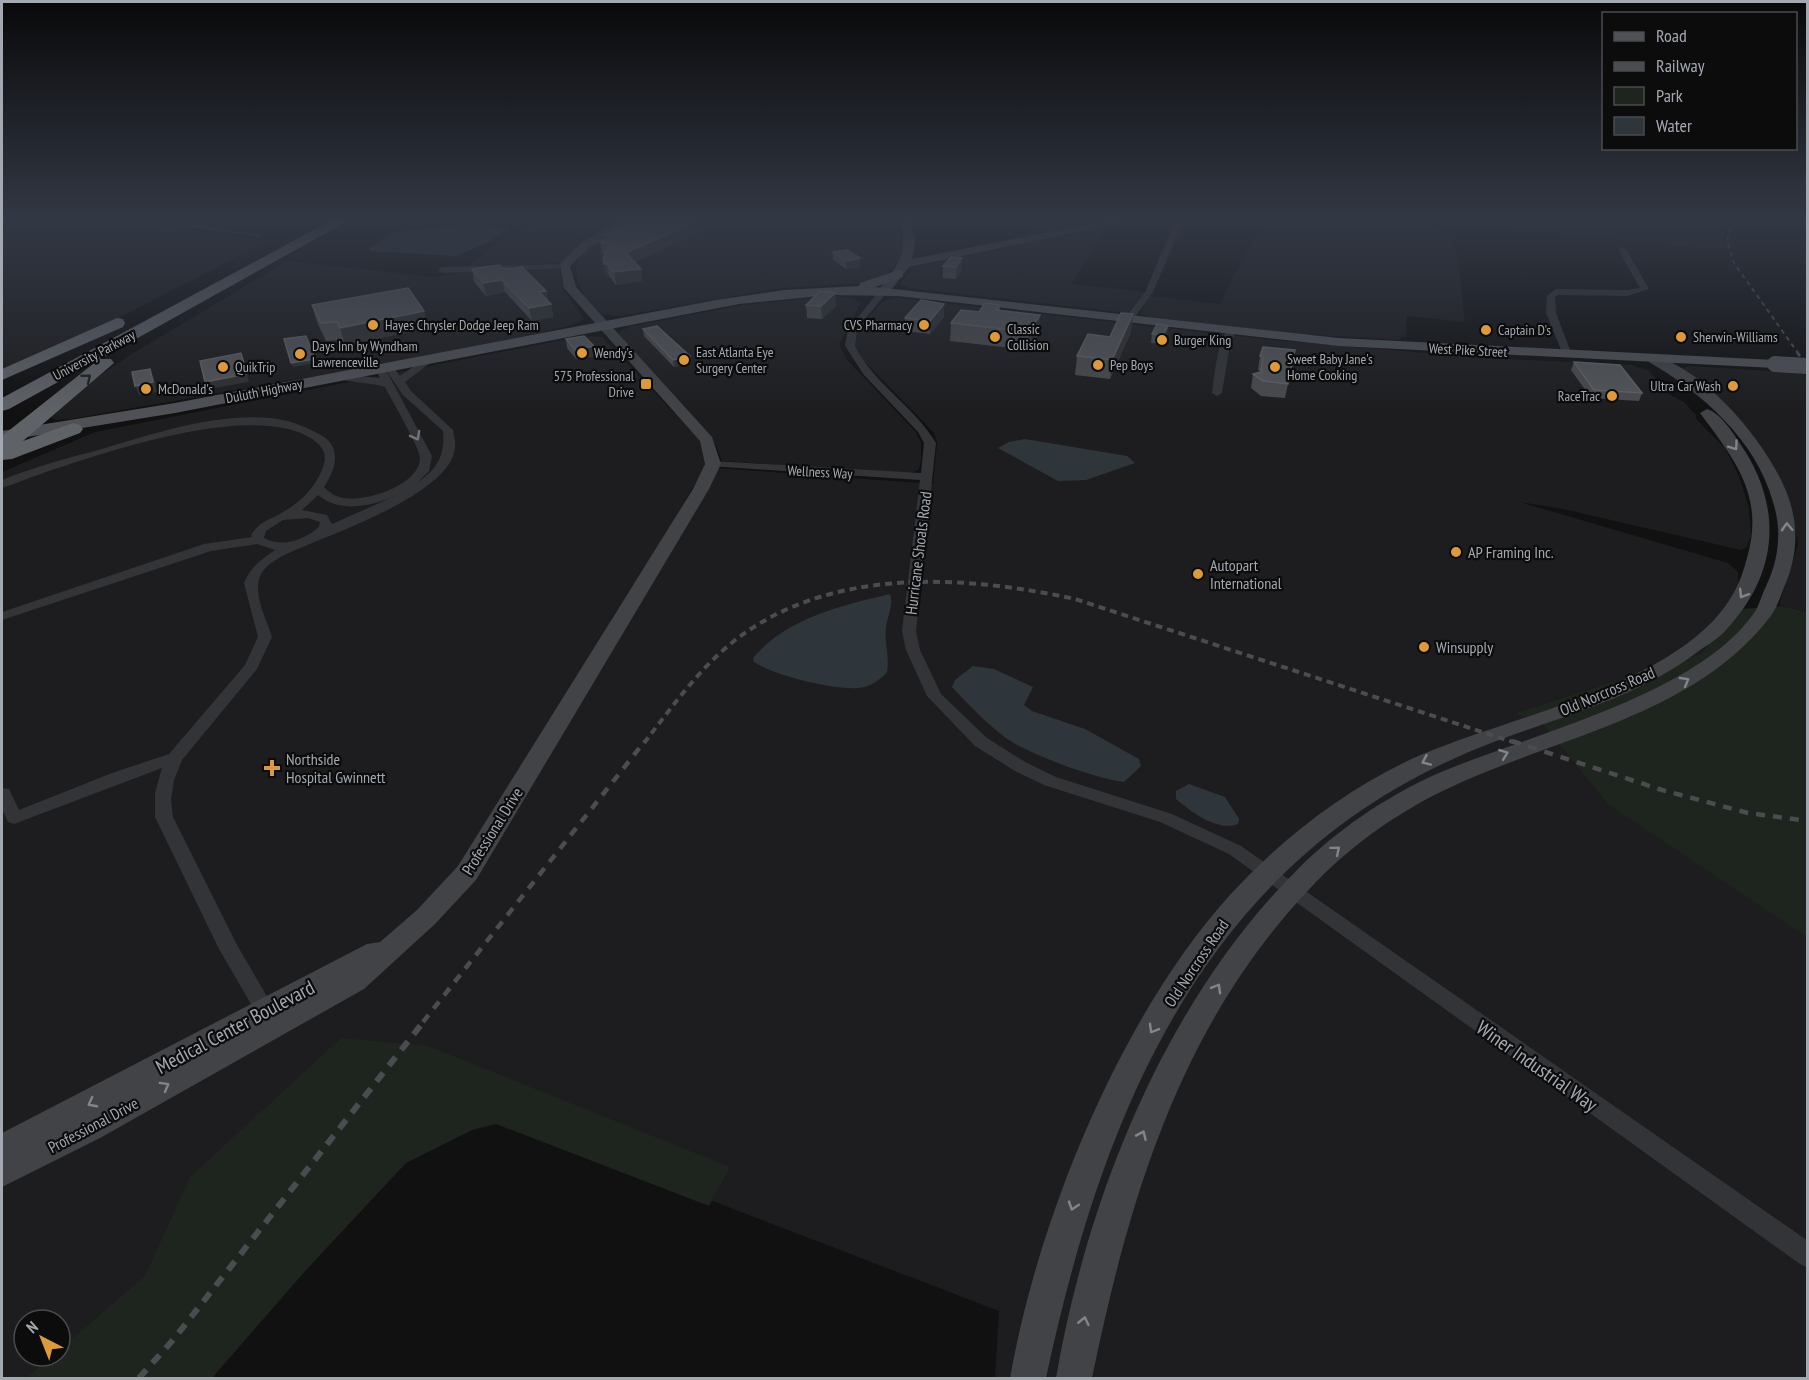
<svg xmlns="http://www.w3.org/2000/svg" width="1809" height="1380" font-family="'PT Sans Narrow',sans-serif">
<rect width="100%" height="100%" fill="#111112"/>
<g fill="#1d1d1f" fill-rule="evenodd">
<polygon points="2,219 117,219 268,241 101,327 2,373"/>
<polygon points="550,219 622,219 581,239 566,260 560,263 466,268 506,236"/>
<polygon points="636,219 900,219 903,247 899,261 883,277 866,283 782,288 620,316 603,315 585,298 577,279 576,264 581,253 604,234"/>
<polygon points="1036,219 1127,219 1022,241"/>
<polygon points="1267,219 1728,219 1724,226 1722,250 1422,221 1451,237 1458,256 1465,322 1407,316 1406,337 1402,337 1400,340 1295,334 1148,317 1140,313 1150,296 1220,304 1232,278"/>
<polygon points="1105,227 1072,284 1145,292 1127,313 909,288 900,284 912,268 918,266"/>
<polygon points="287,261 434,277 462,272 559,268 564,290 584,319 573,325 489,344 333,373 71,419 56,420 50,417 48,411 130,355"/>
<polygon points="835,296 852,298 861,303 839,344 847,360 916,432 921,443 921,461 919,469 914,472 905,474 722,461 715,444 706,433 619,335 620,331 632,326 743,305"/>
<path d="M897,298L1284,341L1486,358L1632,365L1649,371L1670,395L1684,402L1696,415V419L1725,448L1739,476L1749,508L1751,535L1747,547L1741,550L1563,509L1520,502L1728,563L1738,572L1740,609L1700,654L1516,713L1807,825V1378H995L999,1311L389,1077L131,1378H2V472L95,432L583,336L602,337L703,443L706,453L704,469L654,554L610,621L622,624L717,468L933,484L937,443L934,433L860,357L854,347L855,334L865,320L884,301ZM24,1320H60V1356H24Z"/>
<polygon points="1689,366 1804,373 1807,378 1807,612 1779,605 1798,544 1790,506 1775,472 1681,369"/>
</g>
<g fill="#1e241e">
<polygon points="1782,606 1807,612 1807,937 1608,804 1542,723 1515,713 1700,654 1740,609"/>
<polygon points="341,1038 428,1046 730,1167 709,1206 496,1124 472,1130 406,1163 307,1269 212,1378 26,1378 52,1356 60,1356 60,1349 145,1276 190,1177"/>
</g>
<g fill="#2e363b">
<polygon points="477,224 509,229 487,243 456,256 370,251 370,248 396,232"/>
<polygon points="1025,439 1127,456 1135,463 1086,480 1058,481 998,448 1009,442"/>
<path d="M890,594C894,606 887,616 886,628C884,643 890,657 887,672C880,680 870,687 859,688C834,690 775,676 754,662L753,658C785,619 842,605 890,594Z"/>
<path d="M973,666L994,669L1033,687L1024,705L1032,711L1085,729L1139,759L1141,766L1124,782C1097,779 1027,754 1006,738C986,723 969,705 952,687L955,680Z"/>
<path d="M1189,784L1225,797L1239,819L1238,824C1218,832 1191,812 1176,799V791Z"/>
</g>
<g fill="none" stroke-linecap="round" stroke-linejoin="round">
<polyline stroke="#2e363b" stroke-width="2" points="145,219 259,236"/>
<g fill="#333437" fill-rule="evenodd">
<polygon points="1176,219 1184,219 1153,292 1132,321 1126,321 1124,319 1145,292"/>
<polygon points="1622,247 1626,249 1649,289 1627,296 1558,295 1555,297 1556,313 1572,355 1564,357 1546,313 1547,296 1556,289 1627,290 1640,288 1618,249"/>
<polygon points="564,264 568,266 567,268 442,273 438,270 442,267"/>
<path d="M881,289L888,291L857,329L855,346C874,384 914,406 936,443L916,631L920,650L941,694L987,738L1027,763L1056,777L1172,814L1241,846L1808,1241V1268L1800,1264L1229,854L1160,822L1044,785L1015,771L975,746L927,696L906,650L902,631L920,480L709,466L707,464L713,461L921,473L924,443L918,432L864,375L845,346L848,329Z"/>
<path d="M1231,327L1236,330L1229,350L1222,393L1217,396L1212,393C1214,378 1218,334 1231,327Z"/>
<path d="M426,358L434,360L405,382L411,391L453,430C454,436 456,443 455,448C451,491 345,529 310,544C294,551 265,560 259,579C254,596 267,621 272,637L257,669L182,760L174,780L171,800L173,817L237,945L279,1017L276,1023L269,1025L262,1023L219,949L155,817V793L162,768L14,824L8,822L2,809V788L9,789L19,810L112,773L169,754L245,665L258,637L244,583C250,567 262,559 275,550L257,544L211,551L2,620V612L204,544L252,537L251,535C260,521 270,520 283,512C301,502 318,485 324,464C328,450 318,442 307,436C246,404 105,452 41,474C28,478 15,484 2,488V480C34,467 68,458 102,449C155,433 215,413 271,418C289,420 304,426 319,434C343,446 336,469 324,487C330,493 336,497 344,498C366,502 420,485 420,458C420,448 391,399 385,387C371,382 345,383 336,377L341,374L380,378L377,372L386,370L432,456L429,471L418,482C438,468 445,455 443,431L403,395L384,367L392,365L400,376ZM402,493L332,524L327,515L302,510L318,495C342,515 377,505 402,493ZM308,518L320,522L319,527C304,540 283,548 264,538L266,531L283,520Z"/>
</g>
<g fill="#414347" fill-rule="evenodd">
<polygon points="620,219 634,219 590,247 570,266 576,287 712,437 721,464 709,489 476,880 435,924 364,989 100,1138 2,1187 2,1133 367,944 380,942 417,910 458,866 693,489 705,464 700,441 564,288 560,264 582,242"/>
<path d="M901,219H911L915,242L912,259L1117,219H1140L909,267L888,294H880L878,291C899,263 908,256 901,219Z"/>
<path d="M1654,355C1705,372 1755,430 1779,476C1798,511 1801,548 1785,585C1781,595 1777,608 1770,617C1694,716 1556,737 1449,788C1401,810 1353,844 1316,882C1182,1020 1130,1194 1092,1378H1056C1087,1197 1166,999 1299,868C1336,831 1384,798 1432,776C1524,735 1700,696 1756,610C1760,602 1763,592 1767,584C1779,558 1782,530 1773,502C1756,440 1702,393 1649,362V356Z"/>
<path d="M1707,409C1720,413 1731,430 1739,442C1783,505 1780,572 1726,630C1719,638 1709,644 1700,650C1631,704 1541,720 1462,755C1200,869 1102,1117 1046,1378H1010C1038,1219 1120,1017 1229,896C1282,838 1350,785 1423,754C1507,719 1650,688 1713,621C1731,602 1741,582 1747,558C1765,496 1735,460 1700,413Z"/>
</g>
<polygon fill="#4f5156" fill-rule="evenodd" points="899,270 903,271 903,277 875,287 1339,338 1775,360 1782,364 1775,368 1339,346 898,296 830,295 739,304 175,413 2,441 2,431 175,403 716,300 784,290 859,286 860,283"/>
<g fill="#5f6267" fill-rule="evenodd">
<polygon points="334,219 351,219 100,359 111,359 114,363 23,441 73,423 80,425 83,429 80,433 12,459 2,460 2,436 98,360 9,409 2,411 2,398"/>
<polygon points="117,318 123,319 125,323 123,327 2,380 2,369"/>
</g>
<polyline stroke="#4a4c50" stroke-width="2" stroke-dasharray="4.5 4" stroke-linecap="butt" points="1732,219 1727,241 1734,263 1798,353"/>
<polyline stroke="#4a4c50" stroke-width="3" stroke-dasharray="5 4.5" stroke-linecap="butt" points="1797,352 1808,368"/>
<path stroke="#4a4c50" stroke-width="4" stroke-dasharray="7 5" stroke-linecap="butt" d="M644,743C672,707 698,670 734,641C830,566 964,575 1075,599L1516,743"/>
<g stroke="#4a4c50" stroke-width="4.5" stroke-dasharray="9 8" stroke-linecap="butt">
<polyline points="1512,741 1662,790 1748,813 1808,821"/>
<polyline points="423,1022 645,741"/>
</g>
<polyline stroke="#4a4c50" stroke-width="6" stroke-dasharray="11 9" stroke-linecap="butt" points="139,1378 173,1340 424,1021"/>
<polyline stroke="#4f5156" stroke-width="16" points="1775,364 1808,366"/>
</g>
<g fill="#4a4b4e">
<polygon points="641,219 724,219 724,221 634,262 641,269 642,281 616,285 609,276 606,277 603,258 605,254 602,254 600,242 606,239 605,235"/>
<polygon points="833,252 860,258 860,267 846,269 833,260"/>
<polygon points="951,257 962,270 956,279 943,278 943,266"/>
<polygon points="502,268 546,291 548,301 551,304 553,317 532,321 505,292 486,296 474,282 472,269"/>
<polygon points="944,304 944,317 930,334 905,331 905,318"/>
<polygon points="312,305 424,311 429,328 345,345 342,340 326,341 317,322"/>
<polygon points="806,305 836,306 822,319 807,318"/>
<polygon points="1000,305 1000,310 1039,333 1028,350 950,341 951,323"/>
<polygon points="643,329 690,356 691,363 674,367 644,336"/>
<polygon points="1131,332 1110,379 1075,375 1077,356 1110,337"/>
<polygon points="1152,334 1167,335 1162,344 1151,343"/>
<polygon points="566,339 595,356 576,359 567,348"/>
<polygon points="1295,350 1285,398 1261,396 1251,388 1253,374 1260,372 1260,371 1258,370 1260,356"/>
<polygon points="1574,362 1642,393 1639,401 1591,398 1571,370"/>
</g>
<g fill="#2f3032">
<polygon points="701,219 724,219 724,221 627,265 626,253"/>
<polygon points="860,258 860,267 846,269 846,261"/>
<polygon points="962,258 962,270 956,279 956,267"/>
<polygon points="604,264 607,264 609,276 606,277"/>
<polygon points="641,269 642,281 616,285 614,272"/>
<polygon points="502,280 505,292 486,296 483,283"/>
<polygon points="546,291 549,304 539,292"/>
<polygon points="835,293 836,306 822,319 821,306"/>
<polygon points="551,304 553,317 532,321 529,308"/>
<polygon points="944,304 944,317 930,334 930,321"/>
<polygon points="424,311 429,328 345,345 340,328"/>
<polygon points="1133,314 1131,332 1110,379 1112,360"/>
<polygon points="1040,315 1039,333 1028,350 1029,332"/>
<polygon points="1168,326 1167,335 1162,344 1163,335"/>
<polygon points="594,346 595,356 576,359 575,350"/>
<polygon points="241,353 249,382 208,389 205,382"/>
<polygon points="690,356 691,363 674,367 673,360"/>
<polygon points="315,359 316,363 293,367 291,363"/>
<polygon points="150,369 154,378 157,392 139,395 135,386"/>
</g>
<g fill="#535559" stroke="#606267" stroke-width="1.5">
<polygon points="641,219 701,219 626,253 641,269 614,272 607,264 604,264 603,258 611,244 600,242 611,236 605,235"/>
<polygon points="847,250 860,258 846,261 833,252"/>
<polygon points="951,257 962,258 956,267 943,266"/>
<polygon points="499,265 502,268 512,269 522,267 546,291 539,292 551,304 529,308 502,280 483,283 472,269"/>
<polygon points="408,288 424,311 340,328 337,322 321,323 312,305"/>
<polygon points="820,291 835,293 821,306 806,305"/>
<polygon points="921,300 944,304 930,321 905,318"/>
<polygon points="985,303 1000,305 996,310 1040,315 1029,332 951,323 961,310 979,312"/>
<polygon points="1121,313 1133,314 1112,360 1077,356 1088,334 1110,337"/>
<polygon points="1157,324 1168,326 1163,335 1152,334"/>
<polygon points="657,326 690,356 673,360 643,329"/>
<polygon points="306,336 315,359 291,363 284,339"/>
<polygon points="584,336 594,346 575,350 566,339"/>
<polygon points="1263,347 1295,350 1288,384 1263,381 1253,374 1261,372 1263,357 1260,356"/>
<polygon points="241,353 247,374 205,382 200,361"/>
<polygon points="1574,362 1620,365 1642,393 1594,390"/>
<polygon points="150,369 153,382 135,386 132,372"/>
</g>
<defs><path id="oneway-chevron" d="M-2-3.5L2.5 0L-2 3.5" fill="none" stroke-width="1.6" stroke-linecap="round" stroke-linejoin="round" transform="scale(1.5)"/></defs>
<use stroke="#212224" href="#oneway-chevron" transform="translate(87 378) rotate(-39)"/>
<use stroke="#71747a" href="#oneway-chevron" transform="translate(416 436) rotate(62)"/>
<g stroke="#81858c">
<use href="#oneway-chevron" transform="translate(1734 446) rotate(54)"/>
<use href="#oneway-chevron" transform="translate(1787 527) rotate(-93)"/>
<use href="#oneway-chevron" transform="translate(1743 594) rotate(122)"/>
<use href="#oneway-chevron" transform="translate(1685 681) rotate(-30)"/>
<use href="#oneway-chevron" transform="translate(1504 754) rotate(-20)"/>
<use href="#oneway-chevron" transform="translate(1426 761) rotate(156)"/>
<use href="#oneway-chevron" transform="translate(1336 850) rotate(-40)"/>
<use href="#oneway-chevron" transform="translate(1217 988) rotate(-60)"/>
<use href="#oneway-chevron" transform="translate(1153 1029) rotate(120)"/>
<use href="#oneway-chevron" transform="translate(165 1086) rotate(-29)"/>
<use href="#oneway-chevron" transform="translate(92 1103) rotate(152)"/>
<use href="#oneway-chevron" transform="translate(1142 1135) rotate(-66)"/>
<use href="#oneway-chevron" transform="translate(1073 1206) rotate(108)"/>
<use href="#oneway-chevron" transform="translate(1084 1321) rotate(-77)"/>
</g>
<linearGradient id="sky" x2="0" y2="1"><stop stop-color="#09090a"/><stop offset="0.53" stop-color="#323844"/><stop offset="1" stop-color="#323844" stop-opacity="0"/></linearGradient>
<rect width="1809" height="413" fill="url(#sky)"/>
<g fill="#db9a41" stroke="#0c0c0d" stroke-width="2">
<circle cx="373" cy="325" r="6"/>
<circle cx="924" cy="325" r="6"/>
<circle cx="1486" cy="330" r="6"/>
<circle cx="995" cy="337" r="6"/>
<circle cx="1681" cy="337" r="6"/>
<circle cx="1162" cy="340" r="6"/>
<circle cx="582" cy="353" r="6"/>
<circle cx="300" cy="354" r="6"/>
<circle cx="684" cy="360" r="6"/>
<circle cx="1098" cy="365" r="6"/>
<circle cx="223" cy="367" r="6"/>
<circle cx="1275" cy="367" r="6"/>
<rect x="640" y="378" width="12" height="12" rx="3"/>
<circle cx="1733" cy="386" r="6"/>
<circle cx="146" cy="389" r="6"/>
<circle cx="1612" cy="396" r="6"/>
<circle cx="1456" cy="552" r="6"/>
<circle cx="1198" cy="574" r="6"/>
<circle cx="1424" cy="647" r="6"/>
<path d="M269 759h6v6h6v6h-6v6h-6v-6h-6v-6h6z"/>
</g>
<g text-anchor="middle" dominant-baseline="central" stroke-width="4.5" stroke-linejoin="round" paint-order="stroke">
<g font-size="14" fill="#a4a9b1" stroke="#0c0c0d" text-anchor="start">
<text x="385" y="325">Hayes Chrysler Dodge Jeep Ram</text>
<text x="912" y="325" text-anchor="end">CVS Pharmacy</text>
<text x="1007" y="329">Classic<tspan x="1007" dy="16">Collision</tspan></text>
<text x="1498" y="330">Captain D's</text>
<text x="1693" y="337">Sherwin-Williams</text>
<text x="1174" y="340">Burger King</text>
<text x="312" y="346">Days Inn by Wyndham<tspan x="312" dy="16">Lawrenceville</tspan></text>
<text x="696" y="352">East Atlanta Eye<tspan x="696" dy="16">Surgery Center</tspan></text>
<text x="594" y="353">Wendy's</text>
<text x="1287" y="359">Sweet Baby Jane's<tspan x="1287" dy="16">Home Cooking</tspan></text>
<text x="1110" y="365">Pep Boys</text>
<text x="235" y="367">QuikTrip</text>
<text x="634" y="376" text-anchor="end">575 Professional<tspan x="634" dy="16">Drive</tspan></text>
<text x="1721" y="386" text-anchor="end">Ultra Car Wash</text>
<text x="158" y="389">McDonald's</text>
<text x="1600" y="396" text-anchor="end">RaceTrac</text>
</g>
<g font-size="14" fill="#a4a9b1" stroke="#0c0c0d">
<text transform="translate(1468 350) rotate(3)">West Pike Street</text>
<text transform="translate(94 355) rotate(-28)">University Parkway</text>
<text transform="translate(264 391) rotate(-11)">Duluth Highway</text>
<text transform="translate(820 472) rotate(3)">Wellness Way</text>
</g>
<g font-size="16" fill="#a4a9b1" stroke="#0c0c0d" text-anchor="start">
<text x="1468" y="552">AP Framing Inc.</text>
<text x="1210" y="565">Autopart<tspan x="1210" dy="18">International</tspan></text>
<text x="1436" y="647">Winsupply</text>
<text x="286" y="759">Northside<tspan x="286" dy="18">Hospital Gwinnett</tspan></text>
</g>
<g font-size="16" fill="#a4a9b1" stroke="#0c0c0d">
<text transform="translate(918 553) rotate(-83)">Hurricane Shoals Road</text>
<text transform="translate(1607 691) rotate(-23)">Old Norcross Road</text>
<text transform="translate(492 831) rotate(-58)">Professional Drive</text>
<text transform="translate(1196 963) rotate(-56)">Old Norcross Road</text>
<text transform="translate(93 1125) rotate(-28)">Professional Drive</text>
</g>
<g font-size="20" fill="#a4a9b1" stroke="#0c0c0d">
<text transform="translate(235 1027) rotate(-28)">Medical Center Boulevard</text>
<text transform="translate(1537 1066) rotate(35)">Winer Industrial Way</text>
</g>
</g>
<rect width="1809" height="1380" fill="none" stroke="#a4a9b1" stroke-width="6"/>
<rect x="1602" y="12" width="195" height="138" fill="#0c0c0d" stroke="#494b4f" stroke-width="1.5"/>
<rect x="1614" y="32" width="30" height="9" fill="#4f5156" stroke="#494b4f" stroke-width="1.5"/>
<text x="1656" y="42" font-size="18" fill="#a4a9b1">Road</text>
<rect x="1614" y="62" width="30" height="9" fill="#4a4c50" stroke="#494b4f" stroke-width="1.5"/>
<text x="1656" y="72" font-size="18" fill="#a4a9b1">Railway</text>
<rect x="1614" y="87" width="30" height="18" fill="#1e241e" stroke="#494b4f" stroke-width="1.5"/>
<text x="1656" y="102" font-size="18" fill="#a4a9b1">Park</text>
<rect x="1614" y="117" width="30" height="18" fill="#2e363b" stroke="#494b4f" stroke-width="1.5"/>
<text x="1656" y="132" font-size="18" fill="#a4a9b1">Water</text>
<g transform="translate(42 1338) rotate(318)"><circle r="28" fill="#0c0c0d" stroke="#494b4f" stroke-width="1.5"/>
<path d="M0-4.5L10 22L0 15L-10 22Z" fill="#db9a41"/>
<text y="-9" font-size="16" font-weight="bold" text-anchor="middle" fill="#a4a9b1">N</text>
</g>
</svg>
